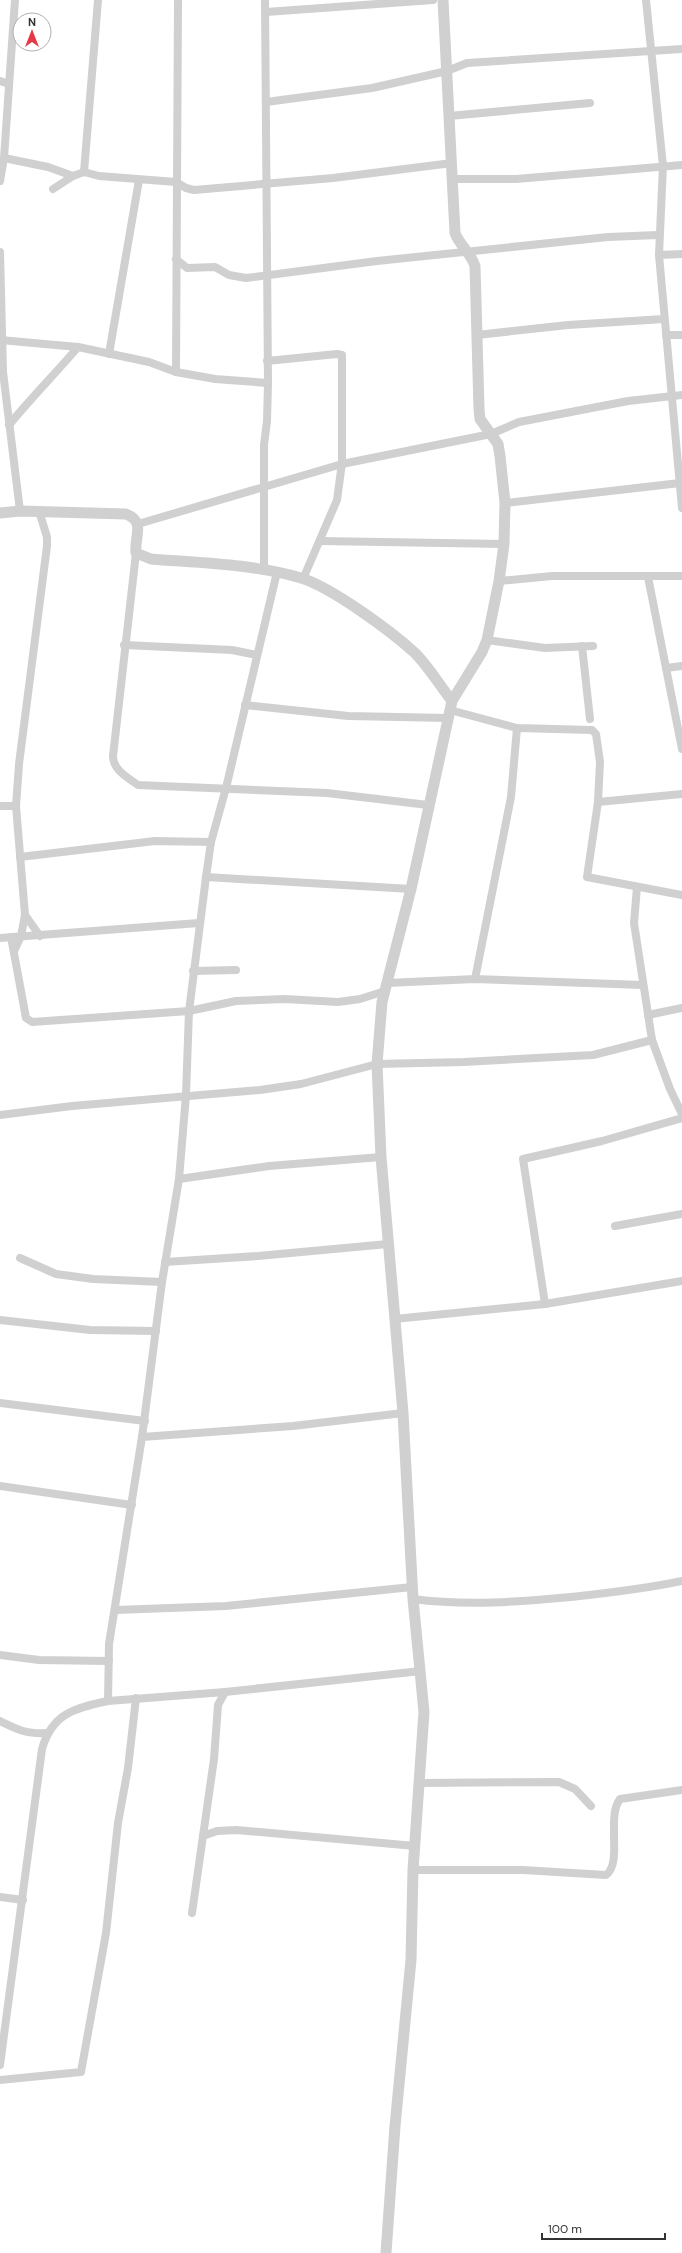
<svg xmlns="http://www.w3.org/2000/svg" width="682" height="2253" font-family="'DM Sans',sans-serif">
<rect width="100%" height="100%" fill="#fff"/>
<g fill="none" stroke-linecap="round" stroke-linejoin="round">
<g stroke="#d0d0d0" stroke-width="8">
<polyline points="646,0 663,166 659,255 682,508"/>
<polyline points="266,12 433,0"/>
<polyline points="0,81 9,84"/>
<polyline points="266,102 372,88 447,71 467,63 682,49"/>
<polyline points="449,116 590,103"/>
<polyline points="4,158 48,167 73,176 84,172 99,176 176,182 186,188 194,190 333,178 452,163"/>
<polyline points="84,172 98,0"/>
<polyline points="452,179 516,179 682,165"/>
<polyline points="0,181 4,158 15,0"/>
<polyline points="53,189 73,176"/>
<polyline points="0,252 3,372 20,511"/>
<polyline points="659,255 682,254"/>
<polyline points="176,259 187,268 215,267 229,275 246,278 377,261 608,237 658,235"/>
<polyline points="477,335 568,325 664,319"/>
<polyline points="666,335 682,335"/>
<polyline points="0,340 78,347 149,362 176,372 215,379 268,383"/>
<polyline points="109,354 139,180"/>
<polyline points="267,361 337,354 342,355 342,463 337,500 303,579"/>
<polyline points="176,372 178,0"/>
<path d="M9,425C31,398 55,374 78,347"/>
<polyline points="505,503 680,483"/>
<polyline points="138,524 342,464 491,434 519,422 628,401 682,395"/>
<polyline points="320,541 504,544"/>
<path d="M136,553L113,756C113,770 128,778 138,785L327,793L428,805"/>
<polyline points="264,569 264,445 267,421 268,383 265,0"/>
<polyline points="648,577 682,749"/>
<polyline points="499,581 552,576 682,576"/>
<polyline points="487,640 545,648 593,646"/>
<polyline points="124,645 232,650 257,655"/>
<polyline points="582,646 590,719"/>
<polyline points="666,668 682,666"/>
<polyline points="245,705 348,716 448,718"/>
<polyline points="450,710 517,728 592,730 596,734 600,762 598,802 587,877 682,895"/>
<polyline points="598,802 682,794"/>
<polyline points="0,806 16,806"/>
<polyline points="20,857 155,841 211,842"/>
<polyline points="206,877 411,889"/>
<polyline points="637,887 634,923 652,1040 670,1089 682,1114"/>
<polyline points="25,915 40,936"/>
<polyline points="11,937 26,1018 32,1022 189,1011 236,1001 285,999 338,1002 360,999 385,991"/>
<polyline points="0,938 199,923"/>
<polyline points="14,951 21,936 25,915 16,806 19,764 47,546 47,537 39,511"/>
<polyline points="193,971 236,970"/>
<polyline points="475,979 511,797 517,728"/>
<polyline points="387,983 475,979 643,985"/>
<polyline points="648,1015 682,1008"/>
<polyline points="0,1115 72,1106 260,1090 301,1084 377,1064 464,1062 593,1055 652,1040"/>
<polyline points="179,1179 269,1166 381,1157"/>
<polyline points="615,1226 682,1214"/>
<polyline points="20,1258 56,1274 93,1279 162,1282"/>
<polyline points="165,1262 258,1256 388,1244"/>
<polyline points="545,1304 523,1159 602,1141 682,1118"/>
<polyline points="394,1319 545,1304 682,1281"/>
<polyline points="0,1320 90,1330 156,1331"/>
<polyline points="0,1403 145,1421"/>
<polyline points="142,1437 293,1426 403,1413"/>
<polyline points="0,1486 132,1505"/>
<path d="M413,1599C466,1606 518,1602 571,1597C608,1593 645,1589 682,1581"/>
<polyline points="115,1610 226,1606 412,1587"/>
<polyline points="0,1655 39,1660 109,1661"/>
<polyline points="108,1701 109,1644 142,1437 162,1282 179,1179 186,1095 189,1011 206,877 211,842 226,788 277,572"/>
<path d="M0,1721C19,1730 25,1734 47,1733"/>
<polyline points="419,1783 559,1782 575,1789 591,1806"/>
<polyline points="203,1836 217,1831 236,1830 415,1846"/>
<path d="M413,1870H523L606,1875C623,1863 606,1817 620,1799L682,1790"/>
<polyline points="0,1897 23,1900"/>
<polyline points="192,1913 214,1759 218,1705 225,1692"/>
<path d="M0,2065L42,1749C52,1714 74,1708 108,1701L225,1692L421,1671"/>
<polyline points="0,2080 81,2072 106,1933 118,1823 128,1768 136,1698"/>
</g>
<g stroke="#d0d0d0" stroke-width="11">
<path d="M0,513L20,511L126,514C146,522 134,536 136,553L151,559C201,563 253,564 301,578C331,587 391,631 415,653C429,667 440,686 452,701"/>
<path d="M386,2253L395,2126L411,1960L413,1870L424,1712L413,1599L403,1413L381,1157L377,1064L382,1002L411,889L452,701L482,652L487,640L499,581L504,544L505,503L500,456L498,444L480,419L479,409L475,266C471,253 460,246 455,233L443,0"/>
</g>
</g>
<g transform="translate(32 32)"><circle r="19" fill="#ffffff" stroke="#adadad"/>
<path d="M0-3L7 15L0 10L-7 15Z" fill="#e63946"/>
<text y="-6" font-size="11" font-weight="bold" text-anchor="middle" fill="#333333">N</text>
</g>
<path d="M542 2233v6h123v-6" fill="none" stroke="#333333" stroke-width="2"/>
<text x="548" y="2233" font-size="12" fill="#333333" stroke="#ffffff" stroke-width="3" paint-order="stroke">100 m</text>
</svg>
